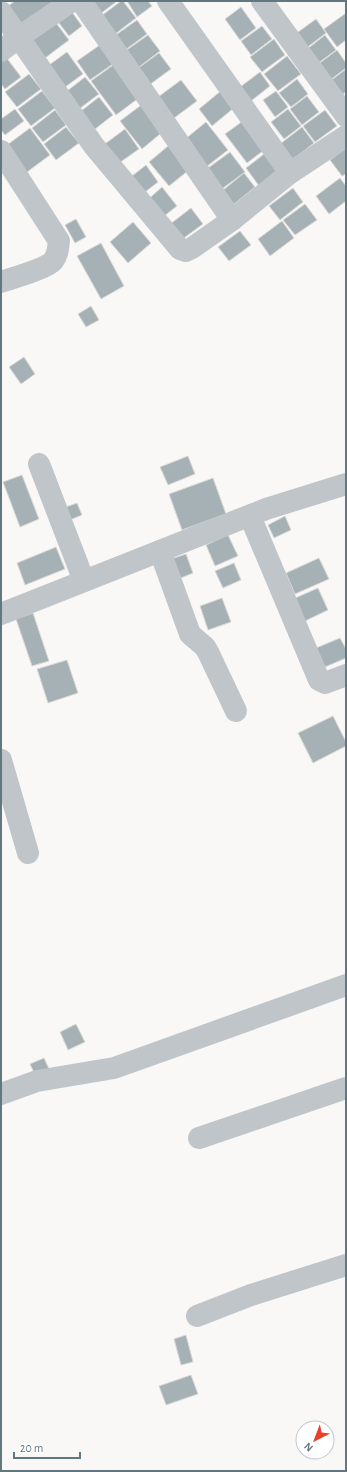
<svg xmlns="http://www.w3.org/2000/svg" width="347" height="1472" font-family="'Alegreya Sans',sans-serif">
<rect width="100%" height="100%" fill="#f9f8f6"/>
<g fill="#a6b1b5" stroke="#dadad8">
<polygon points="15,1 56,1 18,29 4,9"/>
<polygon points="95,1 116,1 116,2 100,14 92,3"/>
<polygon points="121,1 123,1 136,18 110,38 96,20"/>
<polygon points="127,1 148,1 152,6 137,17"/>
<polygon points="241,7 256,28 240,40 225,19"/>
<polygon points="69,8 82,26 69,36 55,18"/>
<polygon points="346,13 346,40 337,47 324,29"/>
<polygon points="53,19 69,40 41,61 26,40"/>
<polygon points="316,19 326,33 305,49 294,35"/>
<polygon points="137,20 147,34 121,53 110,39"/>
<polygon points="262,26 272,39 251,55 241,41"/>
<polygon points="148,35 160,51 134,71 121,54"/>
<polygon points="325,35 336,50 317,64 306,50"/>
<polygon points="274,39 285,55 262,72 250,57"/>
<polygon points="107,40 120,59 90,80 77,61"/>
<polygon points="337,50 346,63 346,68 325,84 313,68"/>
<polygon points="67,52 83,74 61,90 45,68"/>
<polygon points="159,53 171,69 145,88 133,72"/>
<polygon points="287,56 301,74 278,91 264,74"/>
<polygon points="6,57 21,77 5,89 1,84 1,61"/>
<polygon points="120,60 144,94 116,115 91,81"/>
<polygon points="346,69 346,92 336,99 325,85"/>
<polygon points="260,72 270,86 251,101 240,87"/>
<polygon points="29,74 41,89 17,107 5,92"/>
<polygon points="85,77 99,94 75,112 62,95"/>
<polygon points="297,79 308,94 291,107 279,93"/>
<polygon points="181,80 197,101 170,121 154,100"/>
<polygon points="222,90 235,107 212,126 199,109"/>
<polygon points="42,91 55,108 31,126 18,109"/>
<polygon points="276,91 288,107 275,117 263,100"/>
<polygon points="307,96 319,112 302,125 290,109"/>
<polygon points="99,97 113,115 90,133 76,115"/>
<polygon points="148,100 166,129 142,149 120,121"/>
<polygon points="15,109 24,121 5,135 1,130 1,119"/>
<polygon points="288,109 301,126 284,139 271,122"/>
<polygon points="55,110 66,125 43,142 32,128"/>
<polygon points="325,110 337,126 315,142 303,126"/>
<polygon points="247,118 268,147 247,163 225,134"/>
<polygon points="206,122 228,150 206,167 184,140"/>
<polygon points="66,127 79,143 56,160 44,144"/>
<polygon points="302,127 314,143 292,160 280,144"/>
<polygon points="30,128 50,155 27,172 7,145"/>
<polygon points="125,129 139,149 112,168 98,149"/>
<polygon points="174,141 194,166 169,186 149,162"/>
<polygon points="346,148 346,174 342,176 330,160"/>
<polygon points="268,151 282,169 259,186 246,168"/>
<polygon points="230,152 245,172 219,191 204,171"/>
<polygon points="146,165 158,182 145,192 132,176"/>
<polygon points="244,173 255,187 233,205 222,191"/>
<polygon points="340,178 346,186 346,201 329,214 316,196"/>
<polygon points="162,187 177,206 159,220 143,204"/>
<polygon points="293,188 303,202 280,220 269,206"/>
<polygon points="305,204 317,220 295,235 283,220"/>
<polygon points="191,208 203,224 181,240 169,225"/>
<polygon points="76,219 86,237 75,243 65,225"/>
<polygon points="282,221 294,238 270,256 258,239"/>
<polygon points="133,222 151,243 128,263 110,242"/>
<polygon points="240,231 251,245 229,261 218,247"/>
<polygon points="101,243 124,286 101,299 77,256"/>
<polygon points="91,306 99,320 86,327 78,314"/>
<polygon points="24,357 35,374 21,384 9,367"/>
<polygon points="188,456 195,474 168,485 160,467"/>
<polygon points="22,475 39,519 20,527 3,482"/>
<polygon points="213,478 226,514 182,530 169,494"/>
<polygon points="77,503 82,515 65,522 60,509"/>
<polygon points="285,516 291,530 274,538 268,525"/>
<polygon points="228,535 238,556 215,566 206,545"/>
<polygon points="56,547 65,569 25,585 17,563"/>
<polygon points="186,554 193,573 176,580 168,560"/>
<polygon points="319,558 329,579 295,594 286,573"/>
<polygon points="234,563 241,580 223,588 215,571"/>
<polygon points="318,588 328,610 303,622 293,599"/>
<polygon points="222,598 231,622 208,630 200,606"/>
<polygon points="33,613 49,661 32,666 16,619"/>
<polygon points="340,638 346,649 346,658 325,667 316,648"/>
<polygon points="67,660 78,693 48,703 37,669"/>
<polygon points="333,716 346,742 346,746 313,763 298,733"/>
<polygon points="76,1024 85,1042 68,1050 60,1032"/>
<polygon points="44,1058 50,1071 36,1077 30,1064"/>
<polygon points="186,1335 193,1362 181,1365 174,1339"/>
<polygon points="191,1375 198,1394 166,1405 159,1386"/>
</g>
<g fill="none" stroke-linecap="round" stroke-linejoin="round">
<g stroke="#bfc5c8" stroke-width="22">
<polyline points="81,1 232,220"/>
<polyline points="168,1 290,173"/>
<polyline points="262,1 346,116"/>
<polyline points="1,12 94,146 180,249 186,251 192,248 232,220 290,173 346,136"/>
<polyline points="1,51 19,37 72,1"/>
<path d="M1,151L59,241C58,248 58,255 53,261C46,269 12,278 1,282"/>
<polyline points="39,464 84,581"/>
<polyline points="250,516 319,680 325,683 346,675"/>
<polyline points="160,551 190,634 205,647 208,652 236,711"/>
<polyline points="1,614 266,509 346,484"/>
<polyline points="1,760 28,853"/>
<polyline points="1,1094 37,1081 114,1068 346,985"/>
<polyline points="199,1138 346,1088"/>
<polyline points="197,1316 251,1295 346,1265"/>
</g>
</g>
<rect width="347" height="1472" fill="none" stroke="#637781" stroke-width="4"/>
<g transform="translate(315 1440) rotate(222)"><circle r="19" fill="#ffffff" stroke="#c1c9cd"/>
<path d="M0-3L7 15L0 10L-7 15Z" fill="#e54229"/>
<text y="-6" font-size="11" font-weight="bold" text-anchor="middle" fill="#637781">N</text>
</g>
<path d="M14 1452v6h66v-6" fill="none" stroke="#637781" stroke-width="2"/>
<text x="20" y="1452" font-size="12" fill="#637781" stroke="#ffffff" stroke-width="3" paint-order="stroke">20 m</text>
</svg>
